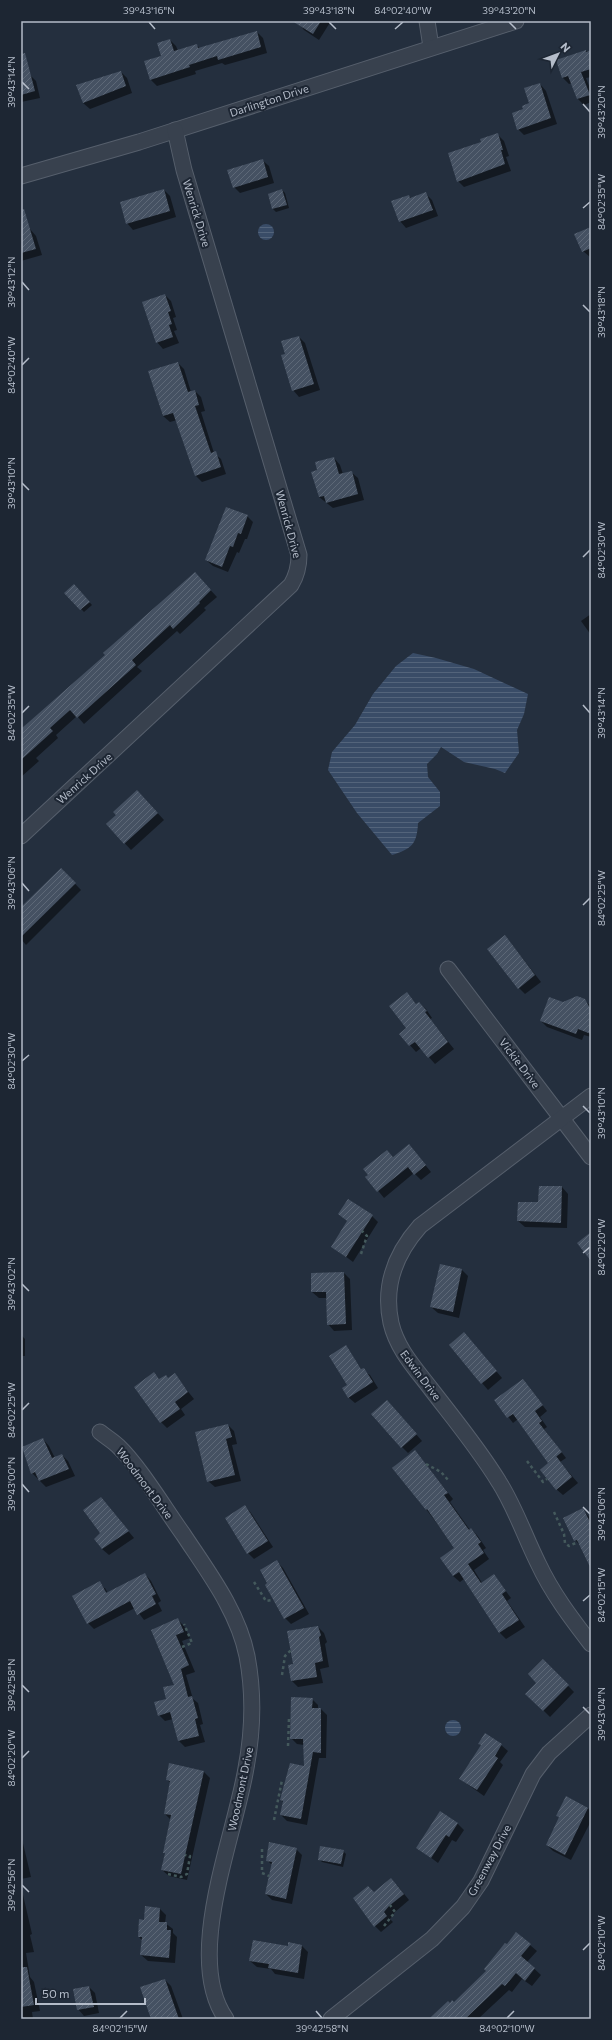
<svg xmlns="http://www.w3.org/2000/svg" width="612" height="2040" font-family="Commissioner,sans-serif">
<defs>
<pattern id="water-rules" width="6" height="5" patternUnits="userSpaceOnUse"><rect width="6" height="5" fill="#394c67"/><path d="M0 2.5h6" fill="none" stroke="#53647b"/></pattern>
<pattern id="building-hatch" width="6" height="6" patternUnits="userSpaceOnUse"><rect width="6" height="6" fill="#455162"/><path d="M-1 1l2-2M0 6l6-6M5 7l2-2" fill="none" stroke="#5d6877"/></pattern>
</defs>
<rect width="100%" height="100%" fill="#242f3e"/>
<g fill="url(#water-rules)">
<circle cx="266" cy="232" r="8"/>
<path d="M413,653L436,658L474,669L528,694L524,714L517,730L519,753L505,773L495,769L464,762L441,747L437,754L427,764L428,777L440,792V806L418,823C417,845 411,849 392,855L357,813L328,770L332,752L355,725L373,694L396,666Z"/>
<circle cx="453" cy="1728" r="8"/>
</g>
<g fill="#0007" fill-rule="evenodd">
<polygon points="299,21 331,21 319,40 304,30 298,23"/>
<polygon points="257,32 263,38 267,53 225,65 222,63 195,71 196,74 157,86 151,80 170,40 176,46 178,51 196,45 200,48"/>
<polygon points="585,51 591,51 591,77 586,78 591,91 591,102 584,105 578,99 572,83 569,84 563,78 558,61"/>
<polygon points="121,72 127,78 132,93 90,109 83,103"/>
<polygon points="30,75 36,81 40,98 21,102 21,77"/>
<polygon points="540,84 546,91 557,124 524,135 518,129 524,110 530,104"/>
<polygon points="497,134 504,141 509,156 506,157 511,171 464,187 458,181 483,143"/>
<polygon points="262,160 269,166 274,183 240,193 234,187"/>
<polygon points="164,190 170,196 176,217 133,230 127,223"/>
<polygon points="282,190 285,193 289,208 276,212 273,209 269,195"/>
<polygon points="426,194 432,200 438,216 406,228 400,221 409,196 412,199"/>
<polygon points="591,228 591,257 590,257 583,251"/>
<polygon points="30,229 36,236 42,255 21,261 21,232"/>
<polygon points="165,295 171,301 176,317 173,318 177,330 174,331 179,343 163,349 157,342"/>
<polygon points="299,337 305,343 320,390 299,397 293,390 286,355"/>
<polygon points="178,363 184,369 191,392 195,391 201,397 205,411 201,412 214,453 221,459 226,474 202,482 196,476 177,420 170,422 163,416 149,372"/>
<polygon points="334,458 340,465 343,474 351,472 358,478 364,500 333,508 319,497 318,471"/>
<polygon points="247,516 253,522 247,539 245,539 239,553 237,552 228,572 213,566 206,560"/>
<polygon points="201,580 217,597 204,608 206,610 180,634 177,631 137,667 142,671 84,724 77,716 56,735 58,738 36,758 39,761 21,777 21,731"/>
<polygon points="74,586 92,605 84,612 66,593"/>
<polygon points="591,614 591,635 581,621"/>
<polygon points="143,797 164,820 131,850 107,824"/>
<polygon points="61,869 81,890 26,945 21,939 21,908"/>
<polygon points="505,936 541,982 525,994 519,988"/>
<polygon points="407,993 417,1005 419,1003 426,1009 432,1018 430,1019 454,1049 435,1064 421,1048 416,1052 400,1034 408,1028"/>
<polygon points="584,1000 591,1006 591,1037 584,1035 582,1040 547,1027 541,1021 563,1003"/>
<polygon points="409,1145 431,1172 421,1180 414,1173 384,1198 367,1177 387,1151 393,1157"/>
<polygon points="540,1187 562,1187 568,1194 567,1228 525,1227 518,1221 539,1203"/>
<polygon points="339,1214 372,1216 378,1222 353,1262 332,1246 348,1222"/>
<polygon points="462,1270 468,1276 459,1318 438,1313 431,1307"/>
<polygon points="344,1273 350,1279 352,1330 334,1331 328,1324 327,1298 319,1298 312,1292"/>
<polygon points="464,1333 502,1378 488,1390 450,1345"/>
<polygon points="21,1335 25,1339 25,1356 21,1356"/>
<polygon points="345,1346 362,1370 370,1375 378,1388 355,1403 348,1397"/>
<polygon points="154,1373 160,1380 168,1379 174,1374 194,1399 181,1409 185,1415 167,1428 161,1422"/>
<polygon points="523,1380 547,1411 540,1417 547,1427 544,1429 566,1458 560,1462 578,1483 563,1495 556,1489 550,1463 518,1419 513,1423 495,1400"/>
<polygon points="387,1401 422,1441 408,1453 402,1447"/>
<polygon points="228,1425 234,1431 237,1444 232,1445 241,1481 215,1487 208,1481"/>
<polygon points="43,1439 49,1446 55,1458 62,1455 68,1461 75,1476 46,1487 32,1473"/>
<polygon points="415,1451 453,1499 450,1502 470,1530 471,1529 477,1535 486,1548 483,1550 489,1559 474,1570 482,1583 494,1575 511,1598 507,1601 525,1627 506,1639 500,1633 464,1579 460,1582 453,1576 456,1549 426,1509"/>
<polygon points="101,1498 134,1538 109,1555 102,1549"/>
<polygon points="245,1506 251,1513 273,1547 254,1559 248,1553"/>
<polygon points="583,1510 591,1519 591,1566 581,1546 575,1540"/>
<polygon points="277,1562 283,1568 309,1614 291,1624 285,1618"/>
<path d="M145,1574L151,1581L161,1601L158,1603L162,1611L144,1620L135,1608L94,1629L88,1623L99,1582L108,1594ZM102,1588H105L110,1597L108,1598Z"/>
<polygon points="178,1620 184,1626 190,1638 182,1641 195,1672 186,1675 193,1699 198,1703 203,1724 200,1725 205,1742 185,1747 179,1741 173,1719 165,1721 159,1715 175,1685 152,1631"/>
<polygon points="318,1627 324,1633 327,1642 325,1644 329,1667 320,1669 323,1683 298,1687 292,1681 290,1666 295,1665"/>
<polygon points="543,1660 574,1692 550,1717 527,1694 538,1683"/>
<polygon points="312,1699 318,1705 318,1709 321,1709 327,1715 326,1758 319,1758 307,1825 287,1821 281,1815 283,1802 281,1800 305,1767 304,1745 297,1744 291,1738"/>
<polygon points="479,1744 501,1745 508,1751 500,1762 503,1765 484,1796 460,1779 482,1746"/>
<polygon points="204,1772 210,1778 187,1880 169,1876 162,1870 171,1820 165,1814 171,1783 167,1780"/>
<polygon points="588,1808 591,1812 591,1821 571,1860 553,1851 547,1845"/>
<polygon points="457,1823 464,1830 456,1842 452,1840 438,1863 418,1848"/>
<polygon points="21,1835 31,1877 21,1879"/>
<polygon points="296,1849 302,1855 292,1904 272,1900 266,1894 272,1865 267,1860"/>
<polygon points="343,1851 346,1854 343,1867 322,1862 319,1859"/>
<polygon points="397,1885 409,1900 395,1912 390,1919 393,1922 381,1932 375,1926 374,1893"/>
<polygon points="21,1886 32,1934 30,1935 34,1952 26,1953 30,1977 34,1982 40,2011 32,2012 33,2019 21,2019"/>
<polygon points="160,1909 166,1915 165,1923 173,1929 173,1933 177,1937 175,1963 148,1961 141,1955 142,1940 139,1937 145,1921"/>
<polygon points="517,1934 537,1951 527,1962 541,1975 532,1986 522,1979 512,1992 509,1990 478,2019 441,2019 450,2004 454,2003 487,1972"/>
<polygon points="302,1946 308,1952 304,1979 275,1974 271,1969 257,1967 250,1961 288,1947"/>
<polygon points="165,1980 171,1986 183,2019 152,2019"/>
<polygon points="89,1987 95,1993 99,2013 84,2016 78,2009"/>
</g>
<g fill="url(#building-hatch)">
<polygon points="292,21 321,21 313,34"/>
<polygon points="257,31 261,47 218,60 217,56 189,65 190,67 150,80 144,61 161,56 157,43 170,39 174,51 197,44 198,48"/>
<polygon points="586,50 586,52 591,50 591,69 581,72 590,95 577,99 568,76 562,78 556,60"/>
<polygon points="25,53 35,91 21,95 21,54"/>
<polygon points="121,71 126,86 83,103 76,85"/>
<polygon points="540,83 551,118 517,130 512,113 523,109 522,106 529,103 524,88"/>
<polygon points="498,133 503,150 501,150 505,164 457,182 448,153 481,142 480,139"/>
<polygon points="263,159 268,177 233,188 227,170"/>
<polygon points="164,189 170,211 126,224 120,202"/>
<polygon points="282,189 287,205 272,209 268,194"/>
<polygon points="426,192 433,210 399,222 391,201 409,195 410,198"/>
<polygon points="21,209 24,209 36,249 21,253"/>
<polygon points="591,227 591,248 582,252 574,234"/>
<polygon points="165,294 171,311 168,312 172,324 169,325 173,337 156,343 142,302"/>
<polygon points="299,336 314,384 292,391 281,355 285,354 281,341"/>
<polygon points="178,362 188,392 195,390 199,405 195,406 211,453 216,451 221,467 195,476 173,413 163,416 148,371"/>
<polygon points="334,457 339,474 352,471 358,494 326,503 324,496 319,497 311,472 317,470 315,462"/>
<polygon points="226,507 248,515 241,534 238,533 233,547 230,546 222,567 205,560"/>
<polygon points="195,572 211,590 199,602 200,603 173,629 170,625 132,660 136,665 77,718 70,710 50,728 53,731 21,760 21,729 105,655 103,653"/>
<polygon points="74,584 90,602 80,610 64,593"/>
<polygon points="137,790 158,813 124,844 106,824 116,815 113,812"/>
<polygon points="61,868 76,883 21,937 21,907"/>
<polygon points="505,935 535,975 518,989 487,949"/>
<polygon points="407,992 416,1004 419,1002 427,1011 425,1012 448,1042 428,1058 415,1042 409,1046 399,1034 406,1028 389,1006"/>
<polygon points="577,996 585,999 591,1010 591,1034 578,1029 576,1034 540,1021 549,997 563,1002"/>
<polygon points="409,1144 426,1165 414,1175 408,1167 377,1192 365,1177 368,1175 363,1169 387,1150 393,1157"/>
<polygon points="539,1186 562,1186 561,1223 517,1221 518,1202 538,1202"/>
<polygon points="348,1199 373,1215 346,1257 331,1247 347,1221 338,1214"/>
<polygon points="591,1232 591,1261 577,1243"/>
<polygon points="440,1264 462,1269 453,1312 430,1307"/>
<polygon points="344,1272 346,1324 327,1325 326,1292 311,1292 311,1273"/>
<polygon points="464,1332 497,1371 481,1384 449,1345"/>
<polygon points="346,1345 361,1369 364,1368 373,1382 348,1398 342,1388 347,1385 329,1356"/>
<polygon points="154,1372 159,1379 166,1375 168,1378 175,1373 188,1392 175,1402 180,1409 160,1423 134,1387"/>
<polygon points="523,1379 543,1405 535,1411 542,1421 539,1423 562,1452 548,1463 513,1414 507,1418 494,1400"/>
<polygon points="387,1400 417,1434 401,1448 371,1414"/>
<polygon points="228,1424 232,1437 226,1439 235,1475 207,1482 195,1432"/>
<polygon points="43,1438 52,1458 62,1454 69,1469 39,1481 35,1472 31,1474 22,1447"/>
<polygon points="415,1450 448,1493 444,1495 469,1530 471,1528 481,1542 478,1544 484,1553 468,1564 481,1583 494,1574 506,1591 502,1594 519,1620 499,1633 459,1572 453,1576 440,1558 454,1548 427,1509 426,1510 392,1468"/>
<polygon points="556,1456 572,1477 556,1490 540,1470"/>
<polygon points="101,1497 129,1531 102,1549 94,1539 100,1533 83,1510"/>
<polygon points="245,1505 268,1541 247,1554 225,1518"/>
<polygon points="583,1508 591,1524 591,1569 577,1540 574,1541 563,1518"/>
<polygon points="277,1560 304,1608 284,1619 265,1585 267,1583 260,1570"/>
<polygon points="145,1573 156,1594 152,1596 156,1604 137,1615 130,1601 87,1624 72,1596 100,1581 106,1593"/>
<polygon points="178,1618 184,1632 176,1635 189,1665 181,1669 188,1697 192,1696 198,1718 195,1719 199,1736 178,1741 170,1712 158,1716 154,1702 166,1699 163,1687 174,1685 151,1630"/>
<polygon points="318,1626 321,1635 319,1637 323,1661 315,1663 317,1677 291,1681 288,1665 293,1664 287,1631"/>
<polygon points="543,1659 569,1685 543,1711 525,1694 536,1683 528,1674"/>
<polygon points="291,1697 313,1698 312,1708 321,1708 321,1753 313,1752 301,1819 280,1815 283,1801 280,1800 290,1763 304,1766 303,1739 290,1739"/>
<polygon points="485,1733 502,1744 495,1756 498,1758 477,1790 459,1779 481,1745 478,1744"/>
<polygon points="169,1763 204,1771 181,1874 161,1870 165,1853 163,1853 171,1815 164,1814 170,1781 166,1780"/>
<polygon points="566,1796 588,1808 565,1855 546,1845 559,1817 556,1816"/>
<polygon points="440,1811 458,1823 449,1837 446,1835 431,1858 416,1848"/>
<polygon points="269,1842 297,1848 286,1899 265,1894 272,1862 266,1861"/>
<polygon points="320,1846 344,1850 341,1864 318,1860"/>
<polygon points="391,1878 404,1894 389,1906 384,1912 387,1916 374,1927 353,1898 368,1886 374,1892"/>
<polygon points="145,1906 160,1908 159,1922 167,1922 167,1930 171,1930 169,1958 140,1955 142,1937 138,1937 139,1919 144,1920"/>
<polygon points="516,1932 531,1944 521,1956 535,1968 525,1981 516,1973 505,1986 502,1984 465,2019 429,2019 448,2001 450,2003 452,2000 454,2002 486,1971 484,1969 505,1943 507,1944"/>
<polygon points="253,1940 288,1946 288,1942 302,1945 298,1973 268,1968 269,1964 249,1961"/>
<polygon points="21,1967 27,1967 34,2005 21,2007"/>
<polygon points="165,1979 179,2019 151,2019 140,1987"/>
<polygon points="89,1986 94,2007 77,2010 73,1989"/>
</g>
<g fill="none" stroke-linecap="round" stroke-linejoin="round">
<g stroke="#565f6c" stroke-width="17">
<g id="minor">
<polyline points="427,21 431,47"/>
<polyline points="21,176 139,142 516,21"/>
<path d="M21,836L291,585C297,575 299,567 299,555L184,170L175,130"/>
<polyline points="448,969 591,1157"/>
<path d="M591,1096L420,1226C396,1253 383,1286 391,1323C397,1349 415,1368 431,1389C454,1419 479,1449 499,1482C515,1507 525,1537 538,1563C552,1593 571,1618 591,1644"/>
<path d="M100,1432C106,1437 113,1441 118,1446C140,1467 165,1509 183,1534C208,1572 238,1611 247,1656C254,1693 253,1731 246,1768C235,1836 183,1958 226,2019"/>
<polyline points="331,2019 432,1939 463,1907 481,1881 533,1774 549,1753 591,1715"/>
</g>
</g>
<g stroke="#44595c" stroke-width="2.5" stroke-dasharray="3 3" stroke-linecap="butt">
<polyline points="361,1254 367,1236 362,1231"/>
<polyline points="527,1461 543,1482 547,1479"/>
<polyline points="426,1464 441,1472 449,1481"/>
<polyline points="554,1512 564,1534 565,1543 569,1546 578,1542"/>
<polyline points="254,1582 266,1601 273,1600"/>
<polyline points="182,1647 192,1643 184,1624"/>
<polyline points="282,1675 285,1656 291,1650"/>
<polyline points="288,1746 289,1718 291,1718"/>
<polyline points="274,1820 282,1780"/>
<polyline points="262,1849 262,1873 269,1876"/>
<polyline points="168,1874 181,1877 187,1874 190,1856 185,1855"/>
<polyline points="384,1926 395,1912 390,1905"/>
</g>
<use href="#minor" stroke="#38414e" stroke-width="15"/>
</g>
<path fill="none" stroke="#b4bcc9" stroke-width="1.5" d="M149,22L155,29M329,22L336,29M509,22L516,29M395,29L403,22M22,82L29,89M583,104L590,112M583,208L590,202M22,282L29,290M583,305L590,312M22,365L29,358M22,483L29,490M583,557L590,550M583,705L590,713M22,713L29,706M22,883L29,891M583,905L590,898M22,1061L29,1055M583,1106L590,1113M583,1253L590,1247M22,1284L29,1291M22,1410L29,1403M22,1484L29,1492M583,1507L590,1514M583,1601L590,1595M22,1685L29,1692M583,1707L590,1714M22,1758L29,1751M22,1885L29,1892M583,1950L590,1943M316,2011L322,2018M120,2018L127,2011M507,2018L514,2011"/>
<g text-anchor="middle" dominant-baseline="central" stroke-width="4" stroke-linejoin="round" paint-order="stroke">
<g font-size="11" fill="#b4bcc9" stroke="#1d2633">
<text transform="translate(269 100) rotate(-18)">Darlington Drive</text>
<text transform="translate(197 213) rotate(73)">Wenrick Drive</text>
<text transform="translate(289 524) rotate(75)">Wenrick Drive</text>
<text transform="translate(84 778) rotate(-42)">Wenrick Drive</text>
<text transform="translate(520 1063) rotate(53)">Vickie Drive</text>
<text transform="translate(421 1375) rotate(53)">Edwin Drive</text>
<text transform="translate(145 1483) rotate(53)">Woodmont Drive</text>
<text transform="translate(240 1789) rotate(-78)">Woodmont Drive</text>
<text transform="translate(489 1860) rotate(-62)">Greenway Drive</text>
</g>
</g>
<rect width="612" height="2040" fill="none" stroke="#1d2633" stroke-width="44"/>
<g transform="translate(558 54) rotate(48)" stroke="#1d2633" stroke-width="3" paint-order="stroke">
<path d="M0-3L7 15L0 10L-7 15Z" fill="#b4bcc9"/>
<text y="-6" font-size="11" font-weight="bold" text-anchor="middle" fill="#b4bcc9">N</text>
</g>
<path d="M36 1998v6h109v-6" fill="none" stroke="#b4bcc9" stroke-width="2"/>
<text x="42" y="1998" font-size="12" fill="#b4bcc9" stroke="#1d2633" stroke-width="3" paint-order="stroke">50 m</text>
<rect x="22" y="22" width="568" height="1996" fill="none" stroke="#b4bcc9" stroke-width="1.5"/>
<g font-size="10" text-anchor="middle" fill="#b4bcc9">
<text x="149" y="14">39°43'16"N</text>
<text x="329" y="14">39°43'18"N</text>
<text x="403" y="14">84°02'40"W</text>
<text x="509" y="14">39°43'20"N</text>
<text transform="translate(11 82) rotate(-90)" y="4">39°43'14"N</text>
<text transform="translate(601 112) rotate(-90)" y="4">39°43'20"N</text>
<text transform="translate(601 202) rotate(-90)" y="4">84°02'35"W</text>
<text transform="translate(11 282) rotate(-90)" y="4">39°43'12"N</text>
<text transform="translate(601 312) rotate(-90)" y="4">39°43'18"N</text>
<text transform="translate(11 365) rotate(-90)" y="4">84°02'40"W</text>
<text transform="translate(11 483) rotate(-90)" y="4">39°43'10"N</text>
<text transform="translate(601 550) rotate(-90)" y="4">84°02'30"W</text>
<text transform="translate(601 713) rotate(-90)" y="4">39°43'14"N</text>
<text transform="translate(11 713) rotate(-90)" y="4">84°02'35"W</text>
<text transform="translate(11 883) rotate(-90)" y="4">39°43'06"N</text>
<text transform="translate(601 898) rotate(-90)" y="4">84°02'25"W</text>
<text transform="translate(11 1061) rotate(-90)" y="4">84°02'30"W</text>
<text transform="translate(601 1113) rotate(-90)" y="4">39°43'10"N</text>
<text transform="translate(601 1247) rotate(-90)" y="4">84°02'20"W</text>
<text transform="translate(11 1284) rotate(-90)" y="4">39°43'02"N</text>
<text transform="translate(11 1410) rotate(-90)" y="4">84°02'25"W</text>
<text transform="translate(11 1484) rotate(-90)" y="4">39°43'00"N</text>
<text transform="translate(601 1514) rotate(-90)" y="4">39°43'06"N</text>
<text transform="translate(601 1595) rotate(-90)" y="4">84°02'15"W</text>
<text transform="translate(11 1685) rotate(-90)" y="4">39°42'58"N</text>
<text transform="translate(601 1714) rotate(-90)" y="4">39°43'04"N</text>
<text transform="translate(11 1758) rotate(-90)" y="4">84°02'20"W</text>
<text transform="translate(11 1885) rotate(-90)" y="4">39°42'56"N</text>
<text transform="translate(601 1943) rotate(-90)" y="4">84°02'10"W</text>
<text x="120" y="2032">84°02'15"W</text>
<text x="322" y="2032">39°42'58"N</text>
<text x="507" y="2032">84°02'10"W</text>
</g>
</svg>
